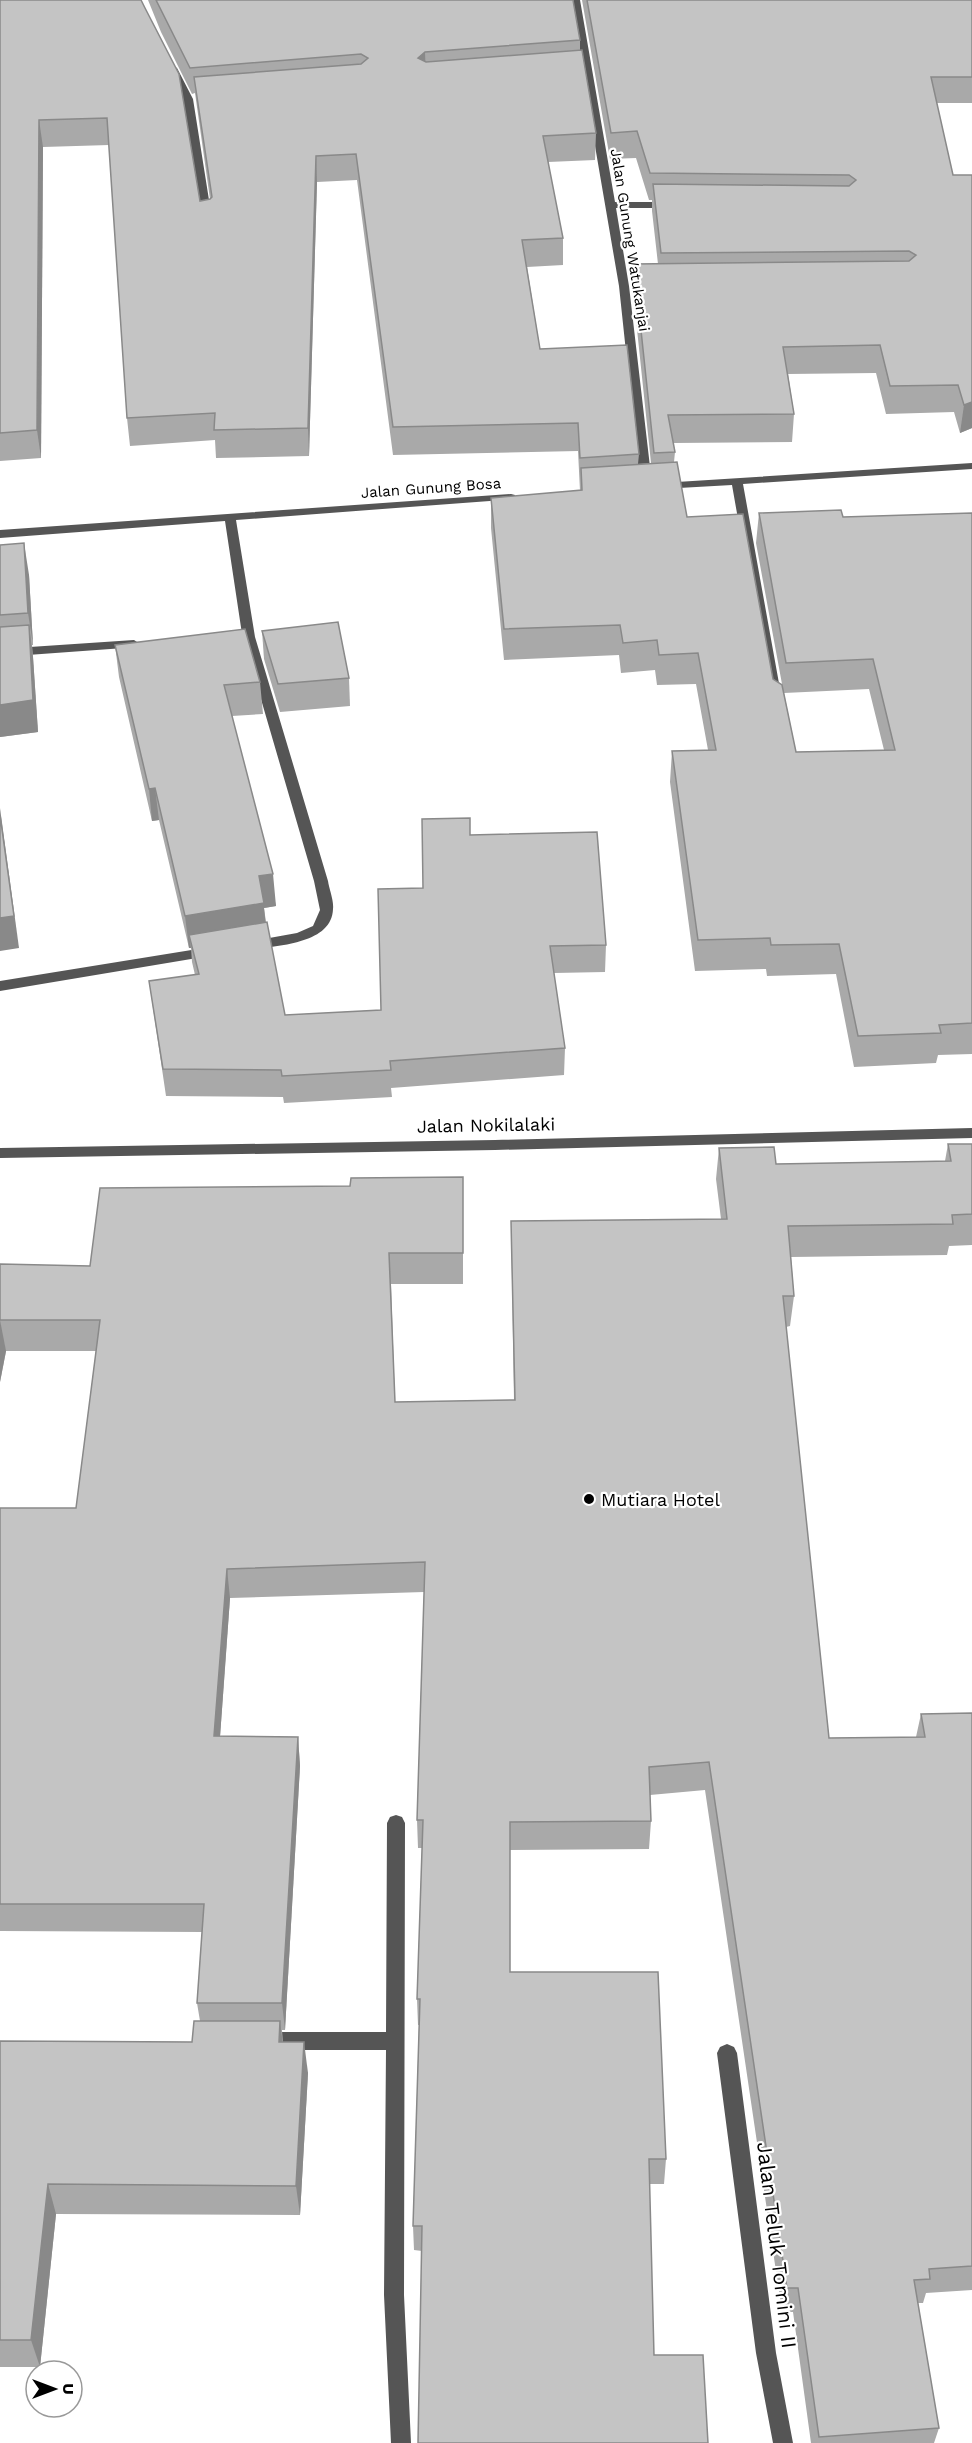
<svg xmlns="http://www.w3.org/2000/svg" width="972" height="2443" font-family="'Work Sans',sans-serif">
<rect width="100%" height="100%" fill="#fff"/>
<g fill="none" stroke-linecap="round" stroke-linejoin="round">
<g fill="#555" fill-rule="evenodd">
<polygon points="570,0 580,0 615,202 673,202 678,205 673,208 616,208 629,286 652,484 646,487 640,484 619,286"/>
<polygon points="172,65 177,68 193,99 212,219 207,222 202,219 183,99 167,68"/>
<polygon points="972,463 972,469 743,484 782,700 776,704 770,700 732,485 661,489 655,486 661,483"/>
<path d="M511,494L515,495V499L236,520L255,637L328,881C329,889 334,900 333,909C332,944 278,945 252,950L247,948L245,945L247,942L297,933L313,926L320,910L314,881L244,641L227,642L221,638L227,634H242L225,521L0,538V530Z"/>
<polygon points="134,640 140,644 138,647 0,657 0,649"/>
<polygon points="210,947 215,949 217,952 215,955 0,991 0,981"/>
<polygon points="972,1128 972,1138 495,1150 0,1158 0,1148 495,1140"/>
<polygon points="396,1815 402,1817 405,1823 404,2295 411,2443 391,2443 384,2295 386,2050 264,2050 257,2047 255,2041 257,2035 264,2032 386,2032 387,1823 390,1817"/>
<polygon points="727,2044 734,2047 737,2053 776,2353 793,2443 773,2443 756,2353 717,2053 720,2047"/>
</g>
</g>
<g fill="#a9a9a9" fill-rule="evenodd">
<path d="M0,0L200,201L210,199L195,93L192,94L161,32L148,0H573L580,40V50L596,133L595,160L548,162L563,238V265L527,267L540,349L639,454L638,464L651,463L633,291L634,264H658L652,211V200H649L636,158L610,159L582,0H972V103H937L972,428L960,433L954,412L886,414L876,373L788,374L794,414L792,442L673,443L675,452L674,462L687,517L773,679L782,684L756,543L759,513L843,517L972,513V1054L938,1055L936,1063L854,1067L836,974L767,976L766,969L695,971L670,782L672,751L708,750L696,684L657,685L655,670L621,673L619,655L504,660L491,528V498L580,491L578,451L393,455L357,180L317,182L309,456L216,458L215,440L130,446L127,418L109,145L43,147L41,458L0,461ZM869,689L884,750L796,752L784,693Z"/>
<polygon points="0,545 29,575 33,645 32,645 33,657 38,732 0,737"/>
<polygon points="262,631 349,678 350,706 280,712 264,659"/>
<polygon points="115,645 260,682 263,714 232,716 276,906 264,908 266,922 285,1015 381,1010 423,888 470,835 606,945 605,972 554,973 565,1048 564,1075 391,1088 392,1097 284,1103 283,1097 166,1096 149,981 195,975 192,962 191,948 189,948 159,820 152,821 119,677"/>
<polygon points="948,1144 972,1144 972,1245 949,1246 947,1255 791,1257 794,1296 790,1326 786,1327 829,1738 916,1737 921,1714 972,1713 972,2290 926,2293 923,2303 918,2303 939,2428 934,2443 811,2443 793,2312 782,2312 705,1790 650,1795 651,1821 649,1849 510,1850 510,1972 666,2159 664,2184 649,2184 654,2355 708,2443 422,2251 414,2250 413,2226 419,2025 418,2025 417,1999 422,1848 418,1848 417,1820 424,1592 230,1598 220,1736 298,1737 300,1766 285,2030 282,2030 283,2042 308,2073 300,2215 56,2214 40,2367 0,2367 0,2041 192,2042 200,2021 197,2003 202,1932 0,1931 0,1508 76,1508 96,1351 6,1351 0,1382 0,1264 90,1266 350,1186 463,1177 463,1284 391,1284 395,1402 514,1400 511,1221 721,1219 716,1179 719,1148 776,1164 945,1161"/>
</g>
<g fill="#898989">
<polygon points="425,52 426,78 418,58"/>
<polygon points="39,120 43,147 41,458 37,430"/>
<polygon points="316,156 317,182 309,456 308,428"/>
<polygon points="972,402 972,428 960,433 964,405"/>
<polygon points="24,543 29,575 33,645 28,613"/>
<polygon points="29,625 33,657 38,732 0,737 0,705"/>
<polygon points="155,788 159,820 152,821 149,789"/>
<polygon points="0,808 19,948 0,951"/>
<polygon points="273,874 276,906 264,908 267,936 189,935 191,948 189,948 185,916 259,876"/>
<polygon points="0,1320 6,1351 0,1382"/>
<polygon points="227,1569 230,1598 218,1765 214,1736"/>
<polygon points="298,1737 300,1766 285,2030 282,2003"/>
<polygon points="280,2021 284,2053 279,2042"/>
<polygon points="304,2042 308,2073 300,2215 296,2186"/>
<polygon points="48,2184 56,2214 40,2367 31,2340"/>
</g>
<g fill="#c4c4c4" stroke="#898989" stroke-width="1.5">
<polygon points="0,0 141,0 145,8 179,74 200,201 210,199 212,197 194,77 361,64 368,58 361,54 190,68 156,0 573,0 580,40 425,52 418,58 426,62 582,50 596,133 543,136 563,238 522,240 540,349 627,345 639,454 580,458 578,423 393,427 356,154 316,156 308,428 214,430 215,413 127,418 107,118 39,120 37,430 0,433"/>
<polygon points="587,0 972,0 972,77 931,77 953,175 972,175 972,402 964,405 958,385 890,386 880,345 783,347 794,414 668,415 675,452 654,453 634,264 909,261 916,255 909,251 661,253 653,184 849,186 856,180 849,175 650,173 637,131 611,133"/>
<polygon points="677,462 687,517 743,514 773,679 782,685 796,752 895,750 873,659 786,663 759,513 841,510 843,517 972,513 972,1023 939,1025 941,1033 858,1036 839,944 771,945 770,938 698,940 672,751 716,750 698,653 659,655 657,640 623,643 620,625 504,629 491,498 582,490 581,468"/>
<polygon points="24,543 28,613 0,615 0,545"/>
<polygon points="338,622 349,678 278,684 262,631"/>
<polygon points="29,625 33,700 0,705 0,627"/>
<polygon points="245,629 260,682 224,685 273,874 259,876 264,903 185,916 155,788 149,789 115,645"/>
<polygon points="0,815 14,916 0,918"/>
<polygon points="470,818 470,835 597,832 606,945 550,946 565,1048 390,1061 391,1070 282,1076 281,1070 163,1069 149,981 199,974 189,935 267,922 285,1015 381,1010 378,889 423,888 422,819"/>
<polygon points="948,1144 972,1144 972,1214 952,1215 953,1224 788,1226 794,1296 783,1296 829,1738 925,1737 921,1714 972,1713 972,2266 929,2269 930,2279 914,2280 939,2428 819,2437 798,2288 787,2288 709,1762 649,1767 651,1821 510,1822 510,1972 658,1972 666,2159 649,2159 654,2355 703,2355 708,2443 418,2443 422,2226 413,2226 420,1999 417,1999 423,1820 417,1820 425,1562 227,1569 214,1736 298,1737 282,2003 197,2003 204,1904 0,1904 0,1508 76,1508 100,1320 0,1320 0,1264 90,1266 100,1188 350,1186 351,1178 463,1177 463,1253 389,1253 395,1402 515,1400 511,1221 727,1219 719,1148 774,1147 776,1164 951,1161"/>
<polygon points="194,2021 280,2021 279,2042 304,2042 296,2186 48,2184 31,2340 0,2340 0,2041 192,2042"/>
</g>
<circle fill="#000" stroke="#fff" stroke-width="2" cx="589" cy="1499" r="6"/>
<g text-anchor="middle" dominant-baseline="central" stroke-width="4.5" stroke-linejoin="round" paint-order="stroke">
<g font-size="15" fill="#000" stroke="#fff">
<text transform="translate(630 240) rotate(81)">Jalan Gunung Watukanjai</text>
<text transform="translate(431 488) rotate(-4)">Jalan Gunung Bosa</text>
</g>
<g font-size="18" fill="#000" stroke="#fff">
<text transform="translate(486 1125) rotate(-1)">Jalan Nokilalaki</text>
</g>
<g font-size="18" fill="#000" stroke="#fff" text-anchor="start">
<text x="601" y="1499">Mutiara Hotel</text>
</g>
<g font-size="21" fill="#000" stroke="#fff">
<text transform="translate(777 2245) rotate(83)">Jalan Teluk Tomini II</text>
</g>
</g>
<g transform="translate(54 2389) rotate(90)"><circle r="28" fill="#ffffff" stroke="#999999" stroke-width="1.5"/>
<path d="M0-4.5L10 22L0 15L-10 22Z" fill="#000000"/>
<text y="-9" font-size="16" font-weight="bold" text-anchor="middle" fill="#000000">U</text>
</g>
</svg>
